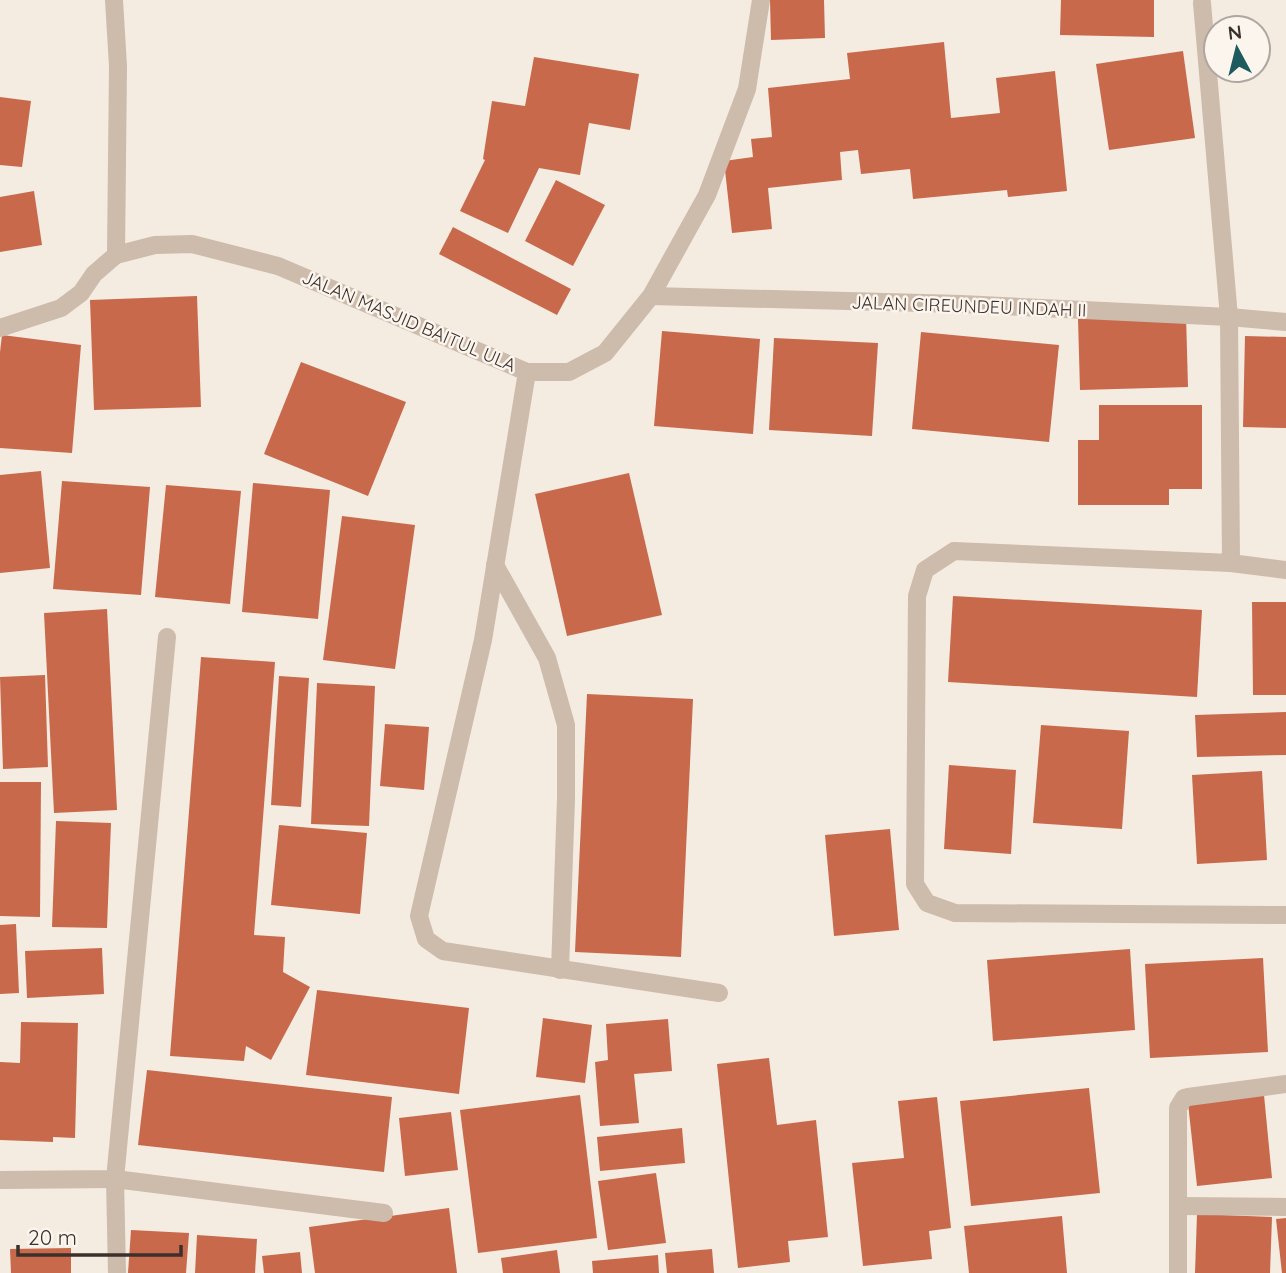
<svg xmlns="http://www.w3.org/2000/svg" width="1286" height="1273" font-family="Quicksand,sans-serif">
<rect width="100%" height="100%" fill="#f4ebe1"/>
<g fill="#c8694b">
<polygon points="770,0 824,0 825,38 771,40"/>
<polygon points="1061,0 1154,0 1154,37 1060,35"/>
<polygon points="944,42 951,118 1000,113 996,78 1055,71 1067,191 1008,197 1007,190 913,199 910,169 861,174 858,150 840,152 842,180 768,188 772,229 732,233 724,161 753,157 751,139 772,137 768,88 850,79 847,53"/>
<polygon points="1183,51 1195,138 1109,150 1096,64"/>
<polygon points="534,57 639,74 630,130 589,123 580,175 539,168 508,233 460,211 485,160 483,159 492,101 525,106"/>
<polygon points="0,97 31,101 22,167 0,165"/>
<polygon points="556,180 605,205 573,266 525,241"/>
<polygon points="34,191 42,245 0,252 0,197"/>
<polygon points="453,227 571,289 557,315 439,254"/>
<polygon points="197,296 201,407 94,410 90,300"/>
<polygon points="1186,315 1188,387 1080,390 1078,319"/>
<polygon points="662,331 760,339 753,434 654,426"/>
<polygon points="921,332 1059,345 1049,442 912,429"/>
<polygon points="2,335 81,345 72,453 0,448 0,352"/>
<polygon points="1245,336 1286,337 1286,428 1243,427"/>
<polygon points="774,338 878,343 872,436 769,430"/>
<polygon points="301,362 406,402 368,496 264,454"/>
<polygon points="1099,405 1202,405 1202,489 1169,489 1169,505 1078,505 1078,440 1099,440"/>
<polygon points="41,471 50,568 0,573 0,475"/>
<polygon points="629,473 662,615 567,636 535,494"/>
<polygon points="62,481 150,487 141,595 53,589"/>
<polygon points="253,483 330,490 318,619 242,612"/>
<polygon points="166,485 241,491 230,604 155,597"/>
<polygon points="342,516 415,525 395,669 323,660"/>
<polygon points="953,596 1202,610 1197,697 948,682"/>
<polygon points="1252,602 1286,602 1286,695 1253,695"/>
<polygon points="107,609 117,810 54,813 44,613"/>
<polygon points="201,657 275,662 254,935 285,937 283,972 310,987 271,1060 246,1046 244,1061 170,1056"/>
<polygon points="45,675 48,767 3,769 0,677"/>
<polygon points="279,676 309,678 301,807 271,805"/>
<polygon points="317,683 375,686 369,826 311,824"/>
<polygon points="587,694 693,699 681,957 575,952"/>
<polygon points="1286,712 1286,755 1197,757 1195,715"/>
<polygon points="385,724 429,727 424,790 380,786"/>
<polygon points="1041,725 1129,731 1122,829 1033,823"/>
<polygon points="949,765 1016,770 1011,854 944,849"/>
<polygon points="1262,771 1267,860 1197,864 1192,775"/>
<polygon points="0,782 41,782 40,917 0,916"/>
<polygon points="56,821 111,823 107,928 52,927"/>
<polygon points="279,825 367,833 360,914 271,905"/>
<polygon points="890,829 899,930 834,936 825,835"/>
<polygon points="16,924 19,993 0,994 0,925"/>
<polygon points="102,948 104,994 27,998 25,951"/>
<polygon points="1130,949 1135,1030 993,1041 987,960"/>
<polygon points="1263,958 1268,1052 1150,1058 1145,964"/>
<polygon points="317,990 469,1008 459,1094 306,1075"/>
<polygon points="543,1018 592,1025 585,1083 536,1077"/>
<polygon points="668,1019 672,1071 634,1074 639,1123 600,1126 595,1062 608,1060 606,1024"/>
<polygon points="21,1022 78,1023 75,1138 53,1137 53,1142 0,1140 0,1062 20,1063"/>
<polygon points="769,1058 777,1125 816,1120 828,1237 788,1241 790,1262 738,1268 717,1064"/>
<polygon points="147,1070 392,1097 384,1172 138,1145"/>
<polygon points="1089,1088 1100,1193 971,1206 960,1101"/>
<polygon points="580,1095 597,1238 478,1253 460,1110"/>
<polygon points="1264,1095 1272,1178 1197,1186 1188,1103"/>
<polygon points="937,1097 951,1228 929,1231 932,1259 863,1266 852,1163 904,1158 898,1101"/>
<polygon points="451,1112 458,1170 405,1176 399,1118"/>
<polygon points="682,1128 685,1163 600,1171 597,1137"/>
<polygon points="656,1173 666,1243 608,1250 598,1181"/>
<polygon points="449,1208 457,1273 315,1273 309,1227"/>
<polygon points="1197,1214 1272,1217 1270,1273 1195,1273"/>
<polygon points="1062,1216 1067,1273 969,1273 964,1226"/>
<polygon points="1286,1218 1286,1273 1282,1273 1276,1219"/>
<polygon points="131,1230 189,1233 186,1273 128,1273"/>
<polygon points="197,1235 257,1239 255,1273 195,1273"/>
<polygon points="71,1248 71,1273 11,1273 10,1249"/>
<polygon points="712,1249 714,1273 667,1273 665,1253"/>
<polygon points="557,1250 560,1273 503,1273 501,1258"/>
<polygon points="300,1252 302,1273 264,1273 262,1256"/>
<polygon points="658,1255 659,1273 593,1273 592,1261"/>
</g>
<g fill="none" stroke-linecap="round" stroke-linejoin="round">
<g stroke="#cdbbac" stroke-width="18">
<polyline points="114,0 118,66 116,255"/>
<polyline points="1202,3 1229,317 1231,563 1286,570"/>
<polyline points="651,296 961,304 1229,317 1286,322"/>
<polyline points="0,328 61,308 81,293 94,274 116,255 155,245 192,244 278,266 527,372 569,372 605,353 651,296 707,195 747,89 761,0"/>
<polyline points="527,372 483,640 419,916 426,939 443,951 719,993"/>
<polyline points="1231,563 954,551 925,570 917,596 915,884 927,903 955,913 1286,915"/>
<polyline points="495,565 547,658 566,725 566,799 560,970"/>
<polyline points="0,1180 115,1179 167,637"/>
<polyline points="1178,1206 1286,1207"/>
<polyline points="117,1273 115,1179 384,1213"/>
<polyline points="1178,1273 1178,1108 1184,1098 1188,1097 1286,1084"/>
</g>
</g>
<g text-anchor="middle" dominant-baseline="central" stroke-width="5" stroke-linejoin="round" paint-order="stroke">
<g font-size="18" fill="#3b302b" stroke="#fbf5ee">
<text transform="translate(969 306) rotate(2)">JALAN CIREUNDEU INDAH II</text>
<text transform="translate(409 321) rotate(23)">JALAN MASJID BAITUL ULA</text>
</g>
</g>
<g transform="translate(1237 49) rotate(353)"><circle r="33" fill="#fbf5ee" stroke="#aea6a0" stroke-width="2"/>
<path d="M0-5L12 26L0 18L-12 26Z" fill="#1f5a5e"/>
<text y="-10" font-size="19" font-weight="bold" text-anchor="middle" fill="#3b302b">N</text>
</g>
<path d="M18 1245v10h163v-10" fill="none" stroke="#3b302b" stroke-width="3.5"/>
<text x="28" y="1245" font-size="21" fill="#3b302b" stroke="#fbf5ee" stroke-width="5" paint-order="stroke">20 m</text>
</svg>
